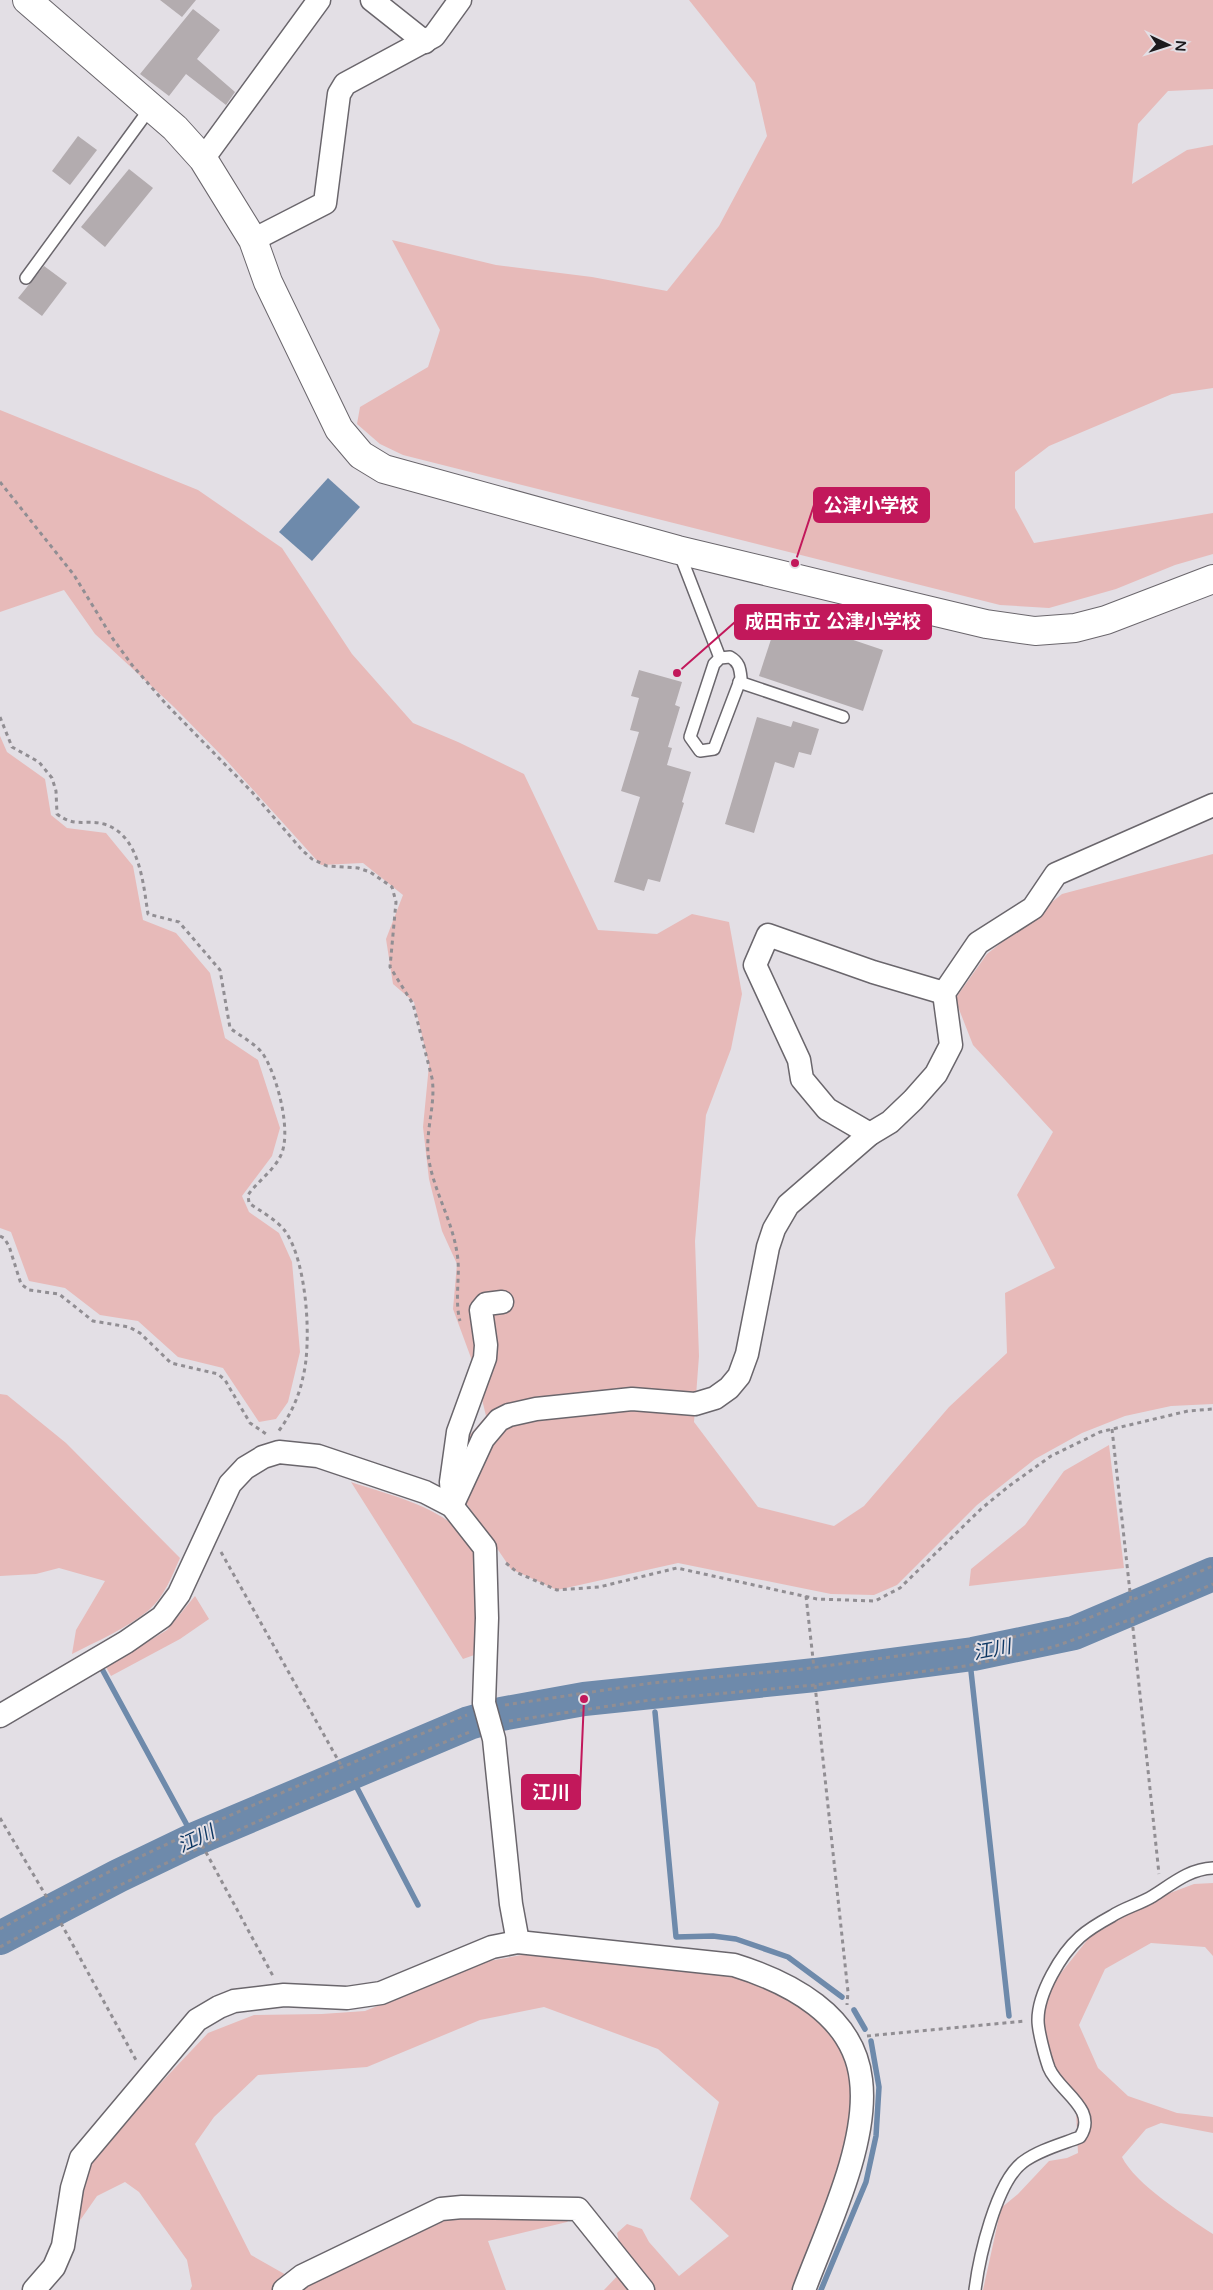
<svg xmlns="http://www.w3.org/2000/svg" width="1213" height="2290" font-family="'Varela Round','Noto Sans JP',sans-serif">
<rect width="100%" height="100%" fill="#e3dfe5"/>
<g fill="#e7bab9">
<polygon points="689,0 1213,0 1213,89 1168,91 1138,124 1132,184 1187,150 1213,145 1213,388 1172,394 1049,446 1015,472 1015,508 1034,543 1213,513 1213,554 1175,565 1116,589 1049,608 1000,605 403,455 380,444 357,424 360,407 428,367 440,330 392,240 496,265 592,277 667,291 719,226 767,136 755,83"/>
<polygon points="0,410 198,490 282,548 352,654 413,723 458,742 524,774 598,930 657,934 692,914 729,922 742,994 731,1049 706,1115 695,1241 699,1356 694,1422 758,1507 834,1526 864,1506 949,1407 1007,1353 1005,1293 1055,1268 1017,1195 1053,1132 973,1045 955,999 987,954 1062,894 1213,854 1213,1404 1171,1406 1125,1416 1082,1433 1035,1459 977,1505 897,1585 874,1595 831,1594 678,1563 557,1590 511,1569 454,1485 456,1451 486,1416 474,1366 453,1309 457,1264 442,1231 429,1179 423,1127 429,1065 414,1002 393,984 386,939 403,895 363,863 321,865 227,761 174,707 95,634 64,590 0,612"/>
<polygon points="0,736 7,752 45,779 51,815 67,828 106,833 133,866 143,920 176,933 210,973 225,1038 258,1060 280,1128 272,1156 242,1196 249,1212 279,1233 292,1262 300,1352 288,1402 276,1419 259,1422 223,1368 178,1357 138,1321 100,1315 65,1288 29,1281 11,1232 0,1228"/>
<path d="M0,1394L7,1395L66,1443L180,1558C172,1576 164,1597 149,1610C126,1629 97,1641 72,1654L76,1630L105,1581L59,1568L36,1574L0,1576Z"/>
<polygon points="1109,1445 1124,1568 969,1586 971,1569 1025,1525 1064,1471"/>
<path d="M351,1482C388,1495 457,1509 472,1550C480,1570 476,1629 477,1654L463,1659Z"/>
<polygon points="195,1596 209,1619 180,1639 111,1676 106,1667 167,1630"/>
<path d="M1213,1883V1956L1205,1947L1151,1943L1105,1969L1079,2025L1098,2068L1128,2096L1177,2113L1213,2117V2133L1161,2123L1146,2129L1122,2157C1135,2184 1187,2217 1213,2234V2290H983L1001,2208L1018,2194L1049,2161L1067,2158L1078,2153L1076,2111L1054,2067L1042,2023V2009L1053,1983L1092,1934L1138,1905L1194,1884Z"/>
<polygon points="527,1954 725,1973 789,1995 835,2035 849,2064 852,2091 849,2136 840,2169 795,2290 604,2290 625,2268 617,2233 627,2224 642,2229 649,2242 679,2276 729,2236 690,2199 719,2102 658,2049 544,2007 480,2020 367,2067 258,2075 214,2117 195,2144 251,2255 288,2276 434,2217 575,2214 567,2222 488,2241 506,2290 190,2290 192,2286 187,2260 139,2192 125,2182 97,2196 81,2219 75,2224 86,2162 208,2033 254,2015 322,2014 365,2011 489,1961"/>
</g>
<polygon fill="#6e8aab" points="328,478 360,507 312,561 279,532"/>
<g fill="none" stroke-linecap="round" stroke-linejoin="round">
<g stroke="#6e8aab" stroke-width="5.5">
<polyline points="970,1654 970,1658"/>
<polyline points="102,1669 188,1827"/>
<polyline points="971,1671 1009,2016"/>
<polyline points="653,1692 653,1695"/>
<polyline points="655,1712 676,1937 713,1936 736,1939 788,1957 842,1997"/>
<polyline points="349,1774 351,1776"/>
<polyline points="355,1784 418,1905"/>
<polyline points="193,1836 195,1839"/>
<polyline points="854,2010 865,2029"/>
<polyline points="821,2290 866,2182 876,2136 879,2087 871,2041"/>
</g>
<polyline stroke="#6e8aab" stroke-width="34" points="0,1938 118,1876 195,1839 469,1723 501,1714 584,1699 815,1675 973,1654 1074,1633 1213,1574"/>
</g>
<g fill="#b3acaf">
<polygon points="160,0 196,0 182,17"/>
<polygon points="193,9 220,30 197,59 235,92 226,105 186,74 169,96 140,74"/>
<polygon points="78,136 97,150 70,185 52,171"/>
<polygon points="129,169 153,188 105,247 81,227"/>
<polygon points="44,266 67,283 42,316 18,298"/>
<polygon points="779,615 883,650 863,711 759,676"/>
<polygon points="639,670 682,682 675,705 680,707 668,747 672,748 667,765 691,772 682,802 684,803 660,882 648,879 644,891 614,882 640,797 621,791 639,732 630,730 639,698 631,696"/>
<polygon points="757,717 791,727 793,721 819,729 811,755 799,752 794,768 775,762 754,833 725,824"/>
</g>
<g fill="none" stroke-linecap="round" stroke-linejoin="round">
<g stroke="#6a666c" stroke-width="14">
<g id="service">
<polyline points="26,278 151,107"/>
<polyline points="679,552 720,658"/>
<path d="M730,657C739,662 740,668 741,678L714,749L700,751L690,737L714,664L720,658Z"/>
<polyline points="739,682 843,717"/>
<path d="M975,2290C979,2258 996,2182 1023,2162C1039,2150 1062,2144 1080,2137C1099,2109 1058,2091 1049,2068C1045,2057 1038,2031 1038,2020C1038,1993 1061,1954 1080,1937C1089,1929 1101,1922 1112,1916C1124,1908 1140,1904 1153,1896C1172,1884 1189,1869 1213,1868"/>
</g>
</g>
<g stroke="#6a666c" stroke-width="25">
<g id="minor">
<polyline points="372,0 425,42"/>
<polyline points="203,159 319,0"/>
<polyline points="253,240 325,203 339,94 345,84 434,36 460,0"/>
<polyline points="870,1134 827,1109 802,1079 799,1060 755,965 768,935 873,972 944,993"/>
<polyline points="452,1495 451,1482 458,1432 485,1358 486,1345 481,1310 486,1304 502,1302"/>
<polyline points="452,1506 483,1439 499,1420 509,1415 536,1409 632,1399 695,1404 715,1398 729,1388 739,1376 747,1354 768,1247 774,1229 788,1205 870,1134 890,1122 913,1100 936,1074 951,1045 944,993 978,943 1033,908 1056,874 1213,805"/>
<polyline points="0,1716 126,1642 162,1617 179,1594 230,1484 245,1468 263,1457 279,1452 318,1456 425,1492 452,1506 485,1548 487,1618 484,1703 494,1739 511,1904 518,1942"/>
<path d="M34,2290L54,2267L63,2246L72,2188L81,2158L197,2020L219,2007L234,2001L284,1995L347,1998L381,1993L492,1947L518,1942L734,1965C789,1982 854,2015 861,2080C869,2143 826,2231 804,2290"/>
<polyline points="284,2290 302,2276 441,2209 462,2207 578,2209 643,2290"/>
</g>
</g>
<g stroke="#6a666c" stroke-width="30">
<polyline id="tertiary" points="27,0 175,128 203,159 253,240 268,282 339,429 361,455 384,469 678,550 923,609 986,624 1035,631 1075,628 1106,620 1213,579"/>
</g>
<g stroke="#918e93" stroke-width="3" stroke-dasharray="4 4" stroke-linecap="butt">
<path d="M0,482L74,575L113,639L132,665L166,704L252,792L302,850L312,859L327,866L358,868L370,872L392,887L396,902L390,967L413,1004L432,1078C436,1103 426,1128 428,1154C432,1188 452,1219 457,1253C461,1275 454,1298 460,1321"/>
<path d="M0,717L12,747L39,762L52,778L56,791L57,814C75,828 85,819 104,824C140,835 143,883 148,914L179,922L220,970L230,1028C240,1036 256,1044 263,1054C277,1075 293,1134 280,1157C273,1171 257,1182 248,1195L249,1203C260,1211 277,1220 285,1231C307,1261 312,1342 303,1377C299,1397 290,1416 278,1432"/>
<polyline points="0,1236 4,1238 9,1246 21,1284 29,1290 59,1294 93,1321 129,1327 140,1333 171,1363 218,1374 225,1380 250,1423 266,1434"/>
<polyline points="1112,1429 1131,1601"/>
<polyline points="221,1552 342,1767"/>
<polyline points="506,1563 518,1573 557,1590 599,1587 677,1568 817,1599 875,1601 900,1588 981,1509 1009,1486 1051,1456 1100,1432 1188,1411 1213,1409"/>
<polyline points="806,1596 814,1668"/>
<polyline points="1132,1619 1159,1874"/>
<polyline points="815,1685 848,1992 847,2005"/>
<polyline points="505,1705 652,1683 803,1669 971,1646 1077,1623 1213,1566"/>
<polyline points="509,1721 650,1700 815,1685 966,1666 1053,1647 1132,1619 1213,1584"/>
<polyline points="0,1818 49,1901"/>
<polyline points="202,1845 273,1976"/>
<polyline points="57,1916 137,2062"/>
<path d="M0,1929C150,1845 309,1781 467,1715"/>
<path d="M0,1947C152,1864 311,1797 472,1731"/>
<polyline points="867,2036 1025,2021"/>
</g>
<use href="#service" stroke="#fff" stroke-width="11"/>
<use href="#minor" stroke="#fff" stroke-width="22"/>
<use href="#tertiary" stroke="#fff" stroke-width="28"/>
</g>
<g text-anchor="middle" dominant-baseline="central" stroke-width="4" stroke-linejoin="round" paint-order="stroke">
<g font-size="19" font-style="italic" fill="#0d3763" stroke="#e3dfe5">
<text transform="translate(992 1650) rotate(-11)">江川</text>
<text transform="translate(196 1839) rotate(-25)">江川</text>
</g>
</g>
<path fill="none" stroke="#c2185b" stroke-width="2" d="M795 563L814 505M677 673L735 622M584 1699L580 1792"/>
<g fill="#c2185b" stroke="#e3dfe5" stroke-width="2">
<circle cx="795" cy="563" r="5"/>
<circle cx="677" cy="673" r="5"/>
<circle cx="584" cy="1699" r="5"/>
</g>
<g fill="#c2185b" stroke="#c2185b" stroke-width="2">
<rect x="814" y="488" width="115" height="34" rx="5"/>
<rect x="735" y="605" width="196" height="34" rx="5"/>
<rect x="522" y="1775" width="58" height="34" rx="5"/>
</g>
<g font-size="19" text-anchor="middle" font-weight="bold" fill="#fff">
<text x="871" y="512">公津小学校</text>
<text x="833" y="628">成田市立 公津小学校</text>
<text x="551" y="1799">江川</text>
</g>
<g transform="translate(1168 45) rotate(94)" stroke="#e3dfe5" stroke-width="4" paint-order="stroke">
<path d="M0-4L9 19L0 12L-9 19Z" fill="#1c1a1d"/>
<text y="-8" font-size="14" font-weight="bold" text-anchor="middle" fill="#1c1a1d">N</text>
</g>
</svg>
